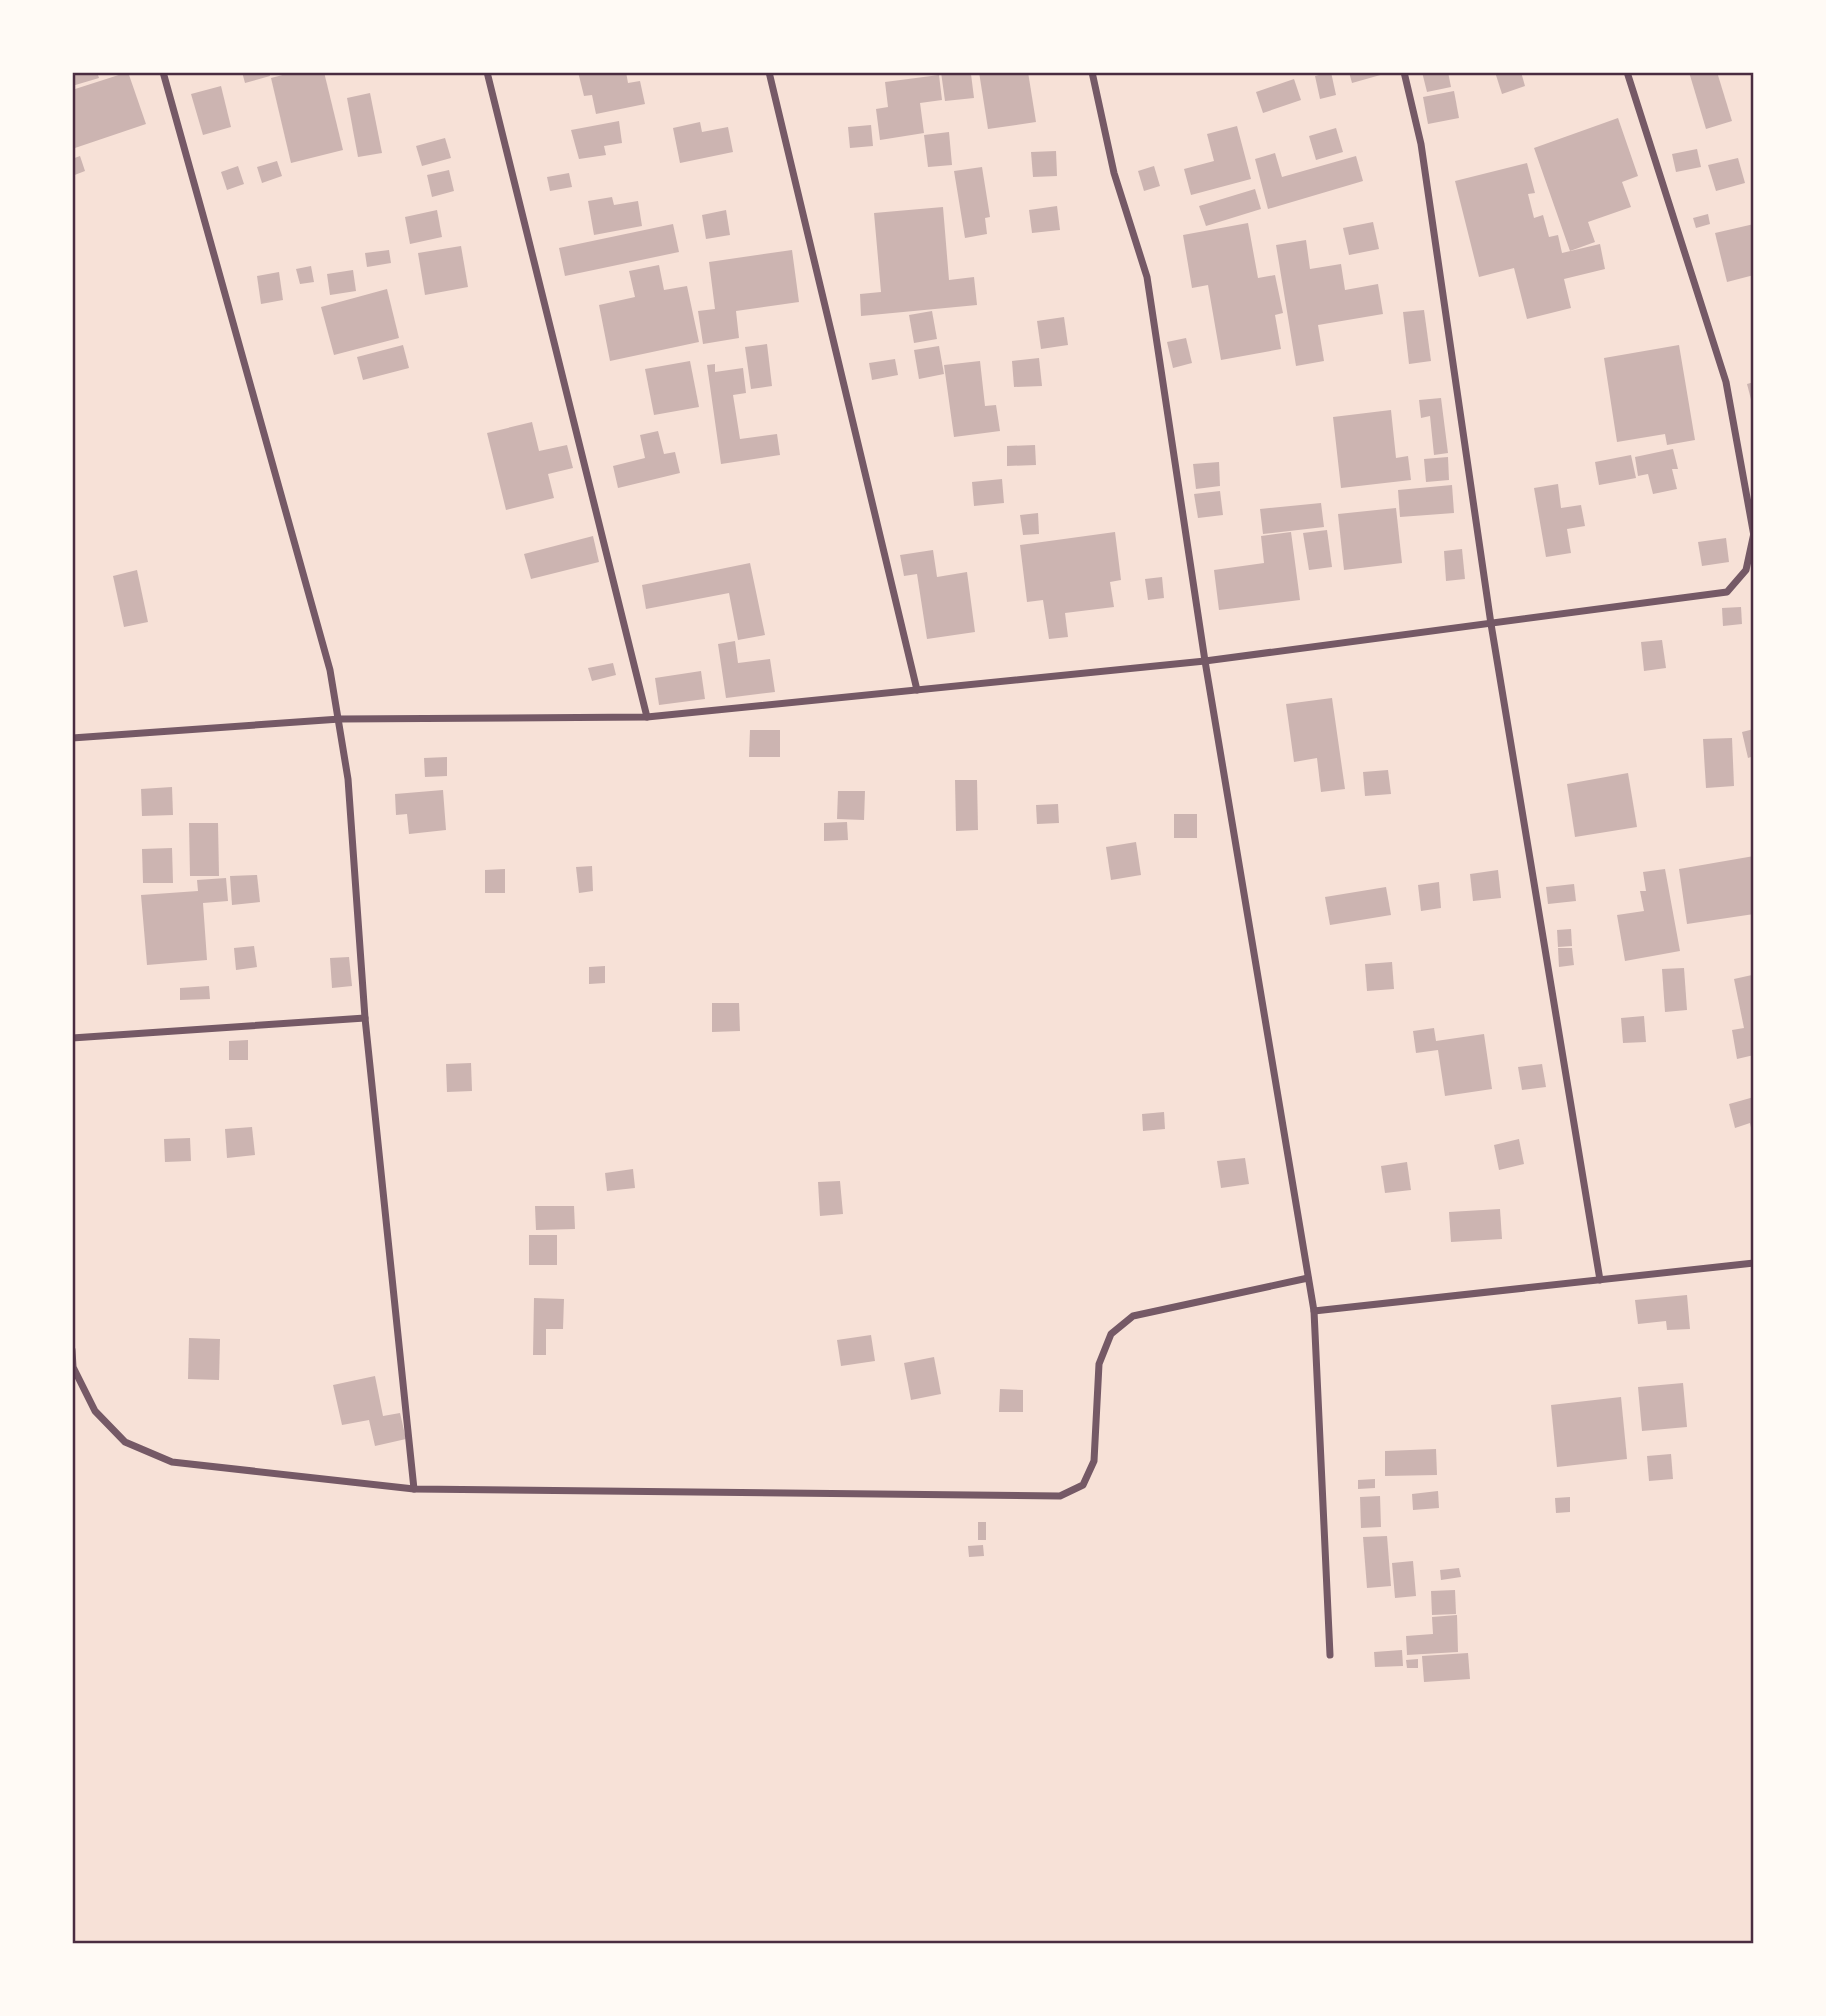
<svg xmlns="http://www.w3.org/2000/svg" width="1826" height="2016" font-family="Barlow,sans-serif">
<rect width="100%" height="100%" fill="#f7e1d7"/>
<g fill="#ccb4b1">
<polygon points="72,72 97,72 99,78 72,86"/>
<polygon points="128,72 146,124 72,149 72,90"/>
<polygon points="242,72 269,72 270,76 245,83"/>
<polygon points="294,72 324,72 343,150 291,163 271,78"/>
<polygon points="578,72 626,72 628,83 640,81 645,104 596,114 592,95 584,96"/>
<polygon points="941,72 964,72 965,75 971,74 974,98 945,101"/>
<polygon points="979,72 1028,72 1036,122 988,129"/>
<polygon points="1331,72 1336,95 1320,99 1315,76"/>
<polygon points="1349,72 1384,72 1384,74 1352,83"/>
<polygon points="1422,72 1448,72 1451,87 1427,92"/>
<polygon points="1495,72 1521,72 1525,86 1502,94"/>
<polygon points="1689,72 1717,72 1732,121 1706,129"/>
<polygon points="939,75 942,100 920,103 924,133 880,140 876,109 888,107 885,82"/>
<polygon points="1294,79 1301,100 1263,113 1256,92"/>
<polygon points="221,86 231,127 203,135 191,94"/>
<polygon points="1454,91 1459,118 1428,124 1423,97"/>
<polygon points="370,93 382,153 358,157 347,98"/>
<polygon points="1618,118 1638,176 1622,182 1631,207 1588,222 1595,242 1570,251 1534,148"/>
<polygon points="619,121 622,143 604,146 606,155 579,159 571,130"/>
<polygon points="700,122 702,132 728,127 733,152 680,163 673,128"/>
<polygon points="871,125 873,146 850,148 848,127"/>
<polygon points="1237,126 1251,179 1191,195 1184,169 1214,161 1207,134"/>
<polygon points="1336,128 1343,152 1316,160 1309,136"/>
<polygon points="949,132 952,165 928,167 924,135"/>
<polygon points="445,138 451,158 422,166 416,146"/>
<polygon points="1697,149 1701,167 1676,172 1672,154"/>
<polygon points="1056,151 1057,176 1033,177 1031,152"/>
<polygon points="1275,153 1282,177 1356,156 1363,181 1268,209 1255,159"/>
<polygon points="80,156 85,171 72,176 72,159"/>
<polygon points="1738,158 1745,183 1716,191 1708,165"/>
<polygon points="277,161 282,176 262,183 257,167"/>
<polygon points="1527,163 1535,193 1528,194 1534,218 1543,215 1549,237 1558,235 1562,253 1600,244 1605,269 1564,279 1571,308 1527,319 1514,268 1479,277 1455,181"/>
<polygon points="238,166 244,184 227,190 221,172"/>
<polygon points="1154,166 1160,186 1144,191 1138,171"/>
<polygon points="982,167 990,217 985,218 987,234 965,238 954,171"/>
<polygon points="449,170 454,191 432,197 427,175"/>
<polygon points="569,173 572,187 550,191 547,177"/>
<polygon points="1255,189 1261,209 1206,226 1199,206"/>
<polygon points="612,197 614,205 638,201 642,226 594,235 588,201"/>
<polygon points="1057,206 1060,230 1032,233 1029,210"/>
<polygon points="943,207 949,280 974,277 977,305 861,316 860,294 881,292 874,213"/>
<polygon points="437,210 442,237 410,244 405,217"/>
<polygon points="726,210 730,235 706,239 702,215"/>
<polygon points="1708,214 1710,224 1696,228 1693,218"/>
<polygon points="1373,222 1379,249 1349,255 1343,228"/>
<polygon points="1248,223 1258,278 1275,275 1283,313 1275,315 1281,349 1221,360 1208,285 1192,288 1183,235"/>
<polygon points="673,224 679,252 565,276 559,248"/>
<polygon points="1754,224 1754,275 1727,282 1715,233"/>
<polygon points="1306,240 1310,269 1341,264 1345,290 1378,284 1383,314 1318,325 1324,361 1296,366 1276,245"/>
<polygon points="461,246 468,287 425,295 418,253"/>
<polygon points="389,250 391,263 367,267 365,253"/>
<polygon points="792,250 799,302 736,311 739,338 703,344 698,311 715,309 709,262"/>
<polygon points="659,265 664,290 687,286 699,342 610,361 599,305 635,297 629,271"/>
<polygon points="311,266 314,282 300,284 296,269"/>
<polygon points="353,270 356,291 330,295 327,274"/>
<polygon points="279,272 283,300 261,304 257,276"/>
<polygon points="387,289 399,338 334,355 321,307"/>
<polygon points="1424,310 1431,361 1409,364 1403,312"/>
<polygon points="932,311 937,339 914,343 909,315"/>
<polygon points="1064,317 1068,345 1041,349 1037,321"/>
<polygon points="1186,338 1192,363 1173,368 1167,342"/>
<polygon points="767,344 772,386 751,389 745,347"/>
<polygon points="403,345 409,368 363,380 357,357"/>
<polygon points="1679,345 1695,440 1667,445 1665,434 1617,442 1604,358"/>
<polygon points="939,346 944,374 919,379 914,350"/>
<polygon points="1039,358 1042,386 1014,387 1012,361"/>
<polygon points="895,359 898,375 872,380 869,363"/>
<polygon points="690,361 699,407 654,415 645,369"/>
<polygon points="980,361 985,406 996,405 1000,431 954,437 944,365"/>
<polygon points="715,364 715,372 743,368 746,393 733,395 740,439 777,434 780,455 721,464 707,365"/>
<polygon points="1754,382 1754,407 1753,407 1747,384"/>
<polygon points="1441,398 1448,453 1434,455 1430,416 1421,418 1419,400"/>
<polygon points="1391,410 1396,458 1408,456 1411,480 1341,488 1333,417"/>
<polygon points="532,422 539,451 567,445 573,468 548,474 554,498 506,510 487,433"/>
<polygon points="658,431 664,454 675,452 680,473 618,488 613,466 645,458 640,435"/>
<polygon points="1035,445 1036,465 1007,466 1007,446"/>
<polygon points="1673,449 1678,469 1672,469 1677,489 1653,494 1648,474 1638,476 1635,457"/>
<polygon points="1631,455 1636,478 1599,485 1595,462"/>
<polygon points="1448,457 1449,480 1426,482 1424,459"/>
<polygon points="1219,462 1220,486 1196,489 1193,464"/>
<polygon points="1002,479 1004,503 974,506 972,482"/>
<polygon points="1558,484 1561,508 1581,505 1585,526 1567,529 1571,553 1546,557 1534,488"/>
<polygon points="1452,485 1454,513 1400,517 1398,490"/>
<polygon points="1220,491 1223,515 1198,518 1194,494"/>
<polygon points="1321,503 1324,527 1263,534 1260,509"/>
<polygon points="1396,508 1402,563 1344,570 1338,514"/>
<polygon points="1038,513 1039,534 1023,535 1020,515"/>
<polygon points="1327,530 1332,567 1309,570 1303,533"/>
<polygon points="1115,532 1121,580 1110,582 1114,607 1065,613 1068,637 1049,639 1043,600 1027,602 1020,545"/>
<polygon points="1291,532 1300,600 1219,610 1214,570 1264,563 1261,536"/>
<polygon points="593,536 599,562 531,579 524,554"/>
<polygon points="1726,538 1729,562 1702,566 1698,542"/>
<polygon points="1462,549 1465,579 1446,581 1444,551"/>
<polygon points="933,550 937,577 967,572 975,632 927,639 917,574 904,576 900,555"/>
<polygon points="750,563 765,635 738,640 729,593 646,609 642,585"/>
<polygon points="137,570 148,622 124,627 113,576"/>
<polygon points="1162,577 1164,598 1148,600 1145,579"/>
<polygon points="1741,607 1742,624 1723,626 1722,608"/>
<polygon points="1662,640 1666,668 1644,671 1641,642"/>
<polygon points="735,641 738,663 770,659 775,692 726,698 718,644"/>
<polygon points="613,663 616,675 592,681 588,668"/>
<polygon points="701,671 705,699 659,705 655,678"/>
<polygon points="1332,698 1345,789 1321,792 1317,758 1294,762 1286,704"/>
<polygon points="1754,729 1754,756 1748,758 1742,732"/>
<polygon points="750,730 780,730 780,757 749,757"/>
<polygon points="1732,738 1734,786 1706,788 1703,739"/>
<polygon points="447,757 447,776 425,777 424,758"/>
<polygon points="1388,770 1391,794 1365,796 1363,772"/>
<polygon points="1628,773 1637,827 1575,837 1567,784"/>
<polygon points="955,780 977,780 978,830 956,831"/>
<polygon points="172,787 173,815 142,816 141,789"/>
<polygon points="443,790 446,830 409,834 407,814 396,815 395,794"/>
<polygon points="838,791 865,791 864,820 837,819"/>
<polygon points="1058,804 1059,823 1037,824 1036,805"/>
<rect x="1174" y="814" width="23" height="24"/>
<polygon points="847,822 848,840 824,841 824,823"/>
<polygon points="189,823 218,823 219,876 190,876"/>
<polygon points="1136,842 1141,875 1111,880 1106,847"/>
<polygon points="172,848 173,883 143,883 142,849"/>
<polygon points="1754,856 1754,914 1687,924 1679,869"/>
<polygon points="592,866 593,891 579,893 576,867"/>
<polygon points="505,869 505,893 485,893 485,870"/>
<polygon points="1665,869 1680,951 1625,961 1617,915 1644,911 1640,891 1646,891 1643,872"/>
<polygon points="1498,870 1501,898 1473,901 1470,874"/>
<polygon points="257,875 260,902 232,905 230,876"/>
<polygon points="226,878 228,901 203,903 207,960 147,965 141,895 198,891 197,880"/>
<polygon points="1439,882 1441,908 1421,911 1418,885"/>
<polygon points="1574,884 1576,901 1548,904 1546,887"/>
<polygon points="1386,887 1391,915 1330,925 1325,897"/>
<polygon points="1571,929 1572,946 1558,947 1557,930"/>
<polygon points="254,946 257,967 236,970 234,948"/>
<polygon points="1558,948 1572,948 1574,965 1559,967"/>
<polygon points="349,957 352,986 332,988 330,958"/>
<polygon points="1392,962 1394,989 1367,991 1365,964"/>
<polygon points="605,966 605,983 589,984 589,967"/>
<polygon points="1684,968 1687,1010 1665,1012 1662,969"/>
<polygon points="1752,975 1754,986 1754,1055 1737,1059 1732,1030 1744,1028 1734,979"/>
<polygon points="209,986 210,999 180,1000 180,988"/>
<polygon points="712,1003 739,1003 740,1031 712,1032"/>
<polygon points="1644,1016 1646,1042 1623,1043 1621,1018"/>
<polygon points="1434,1028 1436,1041 1484,1034 1492,1089 1445,1096 1438,1050 1416,1053 1413,1031"/>
<polygon points="248,1040 248,1060 229,1060 229,1041"/>
<polygon points="471,1063 472,1091 447,1092 446,1064"/>
<polygon points="1542,1064 1546,1087 1522,1090 1518,1067"/>
<polygon points="1754,1097 1754,1137 1753,1137 1750,1123 1735,1128 1729,1104"/>
<polygon points="1164,1112 1165,1129 1143,1131 1142,1114"/>
<polygon points="252,1127 255,1155 227,1158 225,1129"/>
<polygon points="190,1138 191,1161 165,1162 164,1139"/>
<polygon points="1519,1139 1524,1164 1499,1170 1494,1145"/>
<polygon points="1245,1158 1249,1184 1221,1188 1217,1161"/>
<polygon points="1407,1162 1411,1190 1385,1193 1381,1166"/>
<polygon points="633,1169 635,1188 607,1191 605,1173"/>
<polygon points="840,1181 843,1214 820,1216 818,1182"/>
<polygon points="535,1206 574,1206 575,1229 536,1230"/>
<polygon points="1500,1209 1502,1239 1451,1242 1449,1212"/>
<rect x="529" y="1235" width="28" height="30"/>
<polygon points="1687,1295 1690,1329 1667,1330 1666,1321 1638,1324 1635,1300"/>
<polygon points="534,1298 564,1299 563,1329 546,1329 546,1355 533,1355"/>
<polygon points="871,1335 875,1361 841,1366 837,1340"/>
<polygon points="189,1338 220,1339 219,1380 188,1379"/>
<polygon points="934,1357 941,1394 911,1400 904,1363"/>
<polygon points="375,1376 383,1416 400,1413 406,1439 375,1446 369,1420 342,1425 333,1385"/>
<polygon points="1683,1383 1687,1427 1642,1431 1638,1387"/>
<polygon points="1000,1389 1023,1390 1023,1412 999,1412"/>
<polygon points="1621,1397 1627,1459 1557,1467 1551,1405"/>
<polygon points="1436,1449 1437,1475 1385,1476 1385,1451"/>
<polygon points="1671,1454 1673,1479 1649,1481 1647,1456"/>
<polygon points="1375,1479 1375,1488 1358,1489 1358,1480"/>
<polygon points="1438,1491 1439,1508 1413,1510 1412,1494"/>
<polygon points="1380,1496 1381,1527 1361,1528 1360,1497"/>
<polygon points="1570,1497 1570,1512 1556,1513 1555,1498"/>
<rect x="978" y="1522" width="8" height="18"/>
<polygon points="1387,1536 1391,1586 1367,1588 1363,1537"/>
<polygon points="983,1545 984,1556 969,1557 968,1546"/>
<polygon points="1413,1561 1416,1596 1395,1598 1392,1563"/>
<polygon points="1459,1568 1461,1577 1441,1580 1440,1570"/>
<polygon points="1455,1590 1456,1614 1432,1615 1431,1591"/>
<polygon points="1457,1615 1458,1652 1407,1655 1406,1636 1433,1634 1432,1617"/>
<polygon points="1402,1650 1403,1666 1375,1667 1374,1652"/>
<polygon points="1468,1653 1470,1679 1424,1682 1422,1656"/>
<polygon points="1418,1659 1418,1668 1407,1668 1406,1660"/>
</g>
<g fill="none" stroke-linecap="round" stroke-linejoin="round">
<g stroke="#755966" stroke-width="7">
<polyline points="487,72 647,717"/>
<polyline points="769,72 917,690"/>
<polyline points="1092,72 1114,173 1147,277 1205,661 1314,1311 1754,1263"/>
<polyline points="1404,72 1421,144 1491,624 1600,1280"/>
<polyline points="1627,72 1726,382 1754,536"/>
<polyline points="72,738 340,719 647,717 1205,661 1727,592 1746,570 1754,533"/>
<polyline points="365,1018 414,1489"/>
<polyline points="72,1038 365,1018 348,779 330,670 163,72"/>
<polyline points="1314,1311 1330,1655"/>
<polyline points="72,1350 73,1367 95,1411 125,1442 172,1462 414,1489 1060,1496 1083,1485 1094,1461 1099,1364 1111,1334 1133,1316 1308,1278"/>
</g>
</g>
<rect width="1826" height="2016" fill="none" stroke="#fffaf5" stroke-width="147"/>
<rect x="74" y="74" width="1678" height="1868" fill="none" stroke="#4a2c40" stroke-width="2.5"/>
</svg>
